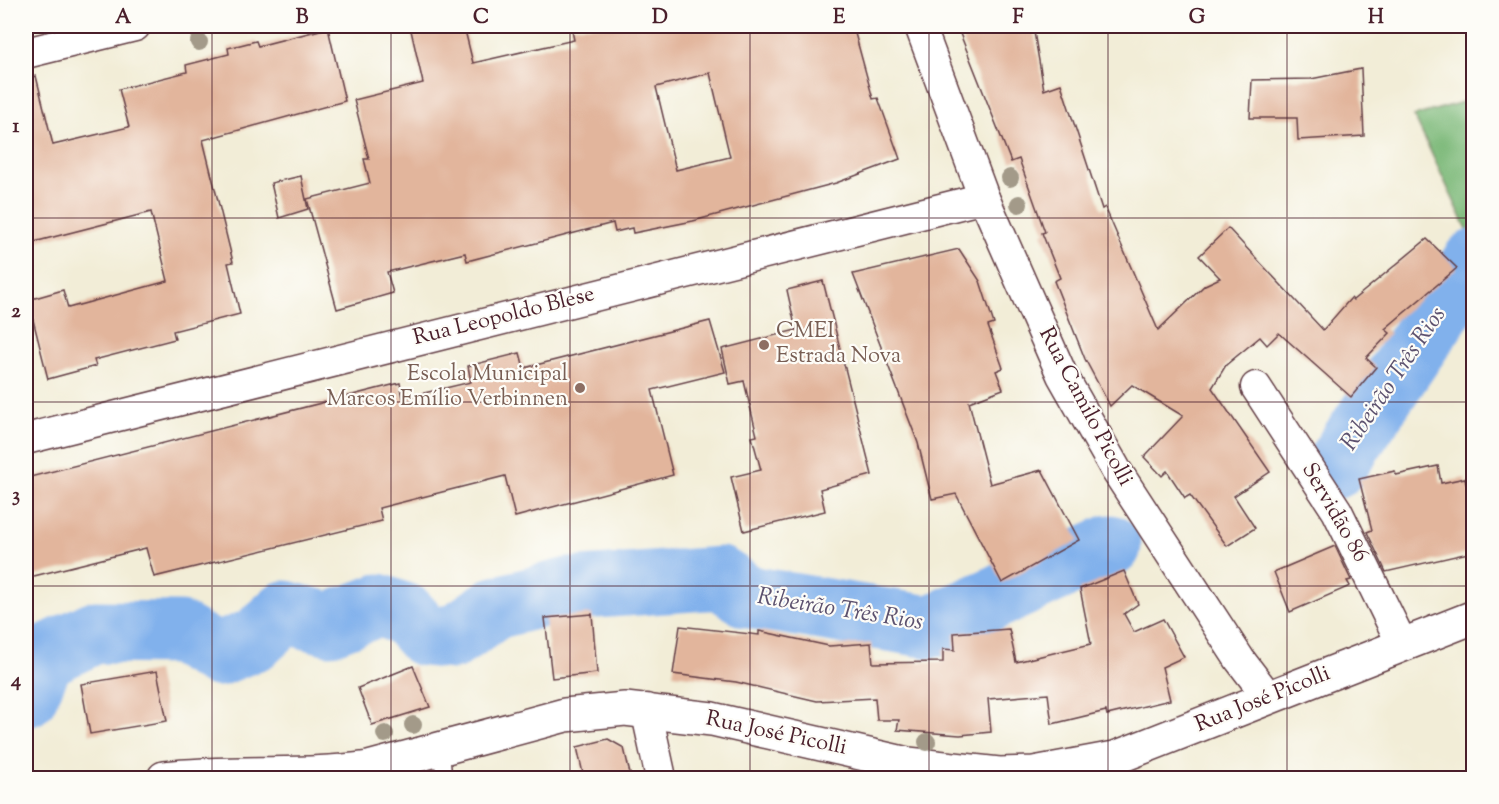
<svg xmlns="http://www.w3.org/2000/svg" width="1499" height="804" font-family="'Sorts Mill Goudy',serif">
<rect width="100%" height="100%" fill="#fdfcf7"/>
<filter id="ink" filterUnits="userSpaceOnUse"><feTurbulence type="fractalNoise" baseFrequency=".0167" numOctaves="2"/><feDisplacementMap in="SourceGraphic" scale="12" xChannelSelector="R" yChannelSelector="G"/><feConvolveMatrix kernelMatrix="1 2 1 2 8 2 1 2 1" color-interpolation-filters="sRGB"/></filter>
<filter id="wash" filterUnits="userSpaceOnUse"><feTurbulence type="fractalNoise" baseFrequency=".008" numOctaves="4" result="noise"/><feDisplacementMap in="SourceGraphic" scale="24" xChannelSelector="R" yChannelSelector="G"/><feGaussianBlur stdDeviation="1.35" result="paint"/><feColorMatrix in="noise" values="0 0 0 0 0 0 0 0 0 0 0 0 0 0 0 0 0 1.4 0 .05"/><feComposite in="paint" operator="in"/></filter>
<g filter="url(#wash)">
<rect width="100%" height="100%" fill="#f2edd7"/>
<polygon fill="#7eba7a" stroke="#646c52" stroke-width="1.5" points="1473,99 1474,99 1473,242 1414,116"/>
<g fill="none" stroke-linecap="round" stroke-linejoin="round">
<g stroke="#81b1ec" stroke-width="63">
<polyline points="1334,468 1474,261"/>
<polyline points="26,696 44,657 95,632 179,633 217,655 256,639 285,612 330,624 379,605 406,615 424,635 452,638 495,608 568,589 720,578 749,597 930,627 1110,546"/>
</g>
</g>
<g id="blocks">
<g fill="#e2b59c" fill-rule="evenodd">
<path d="M410,26H464L473,63L574,40L571,26H853L873,99L878,98L900,159L836,183L693,221L633,233L632,228L615,232L613,223L467,261L465,253L387,272L393,293L337,309L307,199L370,183L364,159H369L354,100L423,83ZM710,73L730,157L676,170L656,87Z"/>
<polygon points="957,26 1033,26 1044,90 1061,84 1102,209 1105,207 1158,330 1205,285 1220,278 1199,256 1228,228 1323,330 1351,298 1353,300 1427,239 1457,268 1385,329 1390,333 1366,358 1376,367 1351,397 1279,333 1267,345 1260,337 1226,365 1212,388 1270,472 1234,496 1255,528 1227,546 1190,495 1185,498 1167,471 1162,476 1144,457 1183,416 1132,385 1110,406 1085,359 1054,281 1060,278 1042,233 1045,232 1019,159 1011,162"/>
<polygon points="328,28 345,101 203,140 233,262 228,263 240,314 173,331 175,339 94,360 96,366 48,379 28,300 63,290 68,308 168,281 151,212 26,244 26,78 36,76 53,145 129,127 119,89 187,72 186,65 229,54 228,48 256,41 258,46"/>
<polygon points="1361,69 1364,136 1298,140 1297,118 1250,118 1252,80 1311,79"/>
<polygon points="301,176 308,209 279,218 271,183"/>
<polygon points="959,249 980,281 994,324 988,326 1003,368 996,371 1003,389 969,402 990,484 1042,470 1079,540 1002,583 956,494 932,499 918,443 853,274"/>
<polygon points="823,281 872,475 820,489 825,511 744,531 731,477 761,470 752,437 757,436 744,381 730,384 722,349 796,330 787,290"/>
<polygon points="710,321 725,372 652,390 673,475 515,517 505,476 379,508 382,521 154,577 146,548 26,578 26,478 400,383 403,398 471,382 468,366 520,353 524,368"/>
<polygon points="1438,466 1441,483 1465,478 1466,484 1473,483 1473,552 1386,572 1367,532 1372,530 1359,479 1395,471 1396,475"/>
<polygon points="1335,546 1351,580 1347,581 1350,586 1290,612 1274,572"/>
<polygon points="1124,571 1138,604 1124,614 1134,632 1163,619 1184,657 1162,667 1170,700 1107,715 1106,711 1052,724 1048,694 988,699 991,732 960,735 897,730 899,720 877,720 875,698 817,701 736,682 673,674 680,626 759,635 759,631 829,646 871,643 873,663 943,662 943,649 955,650 954,633 1009,629 1016,662 1091,644 1080,589"/>
<polygon points="592,614 597,673 552,678 545,618"/>
<polygon points="413,666 430,707 372,725 358,688"/>
<polygon points="157,671 167,721 90,734 81,684"/>
<polygon points="608,739 624,748 631,778 584,778 577,747"/>
</g>
</g>
</g>
<g filter="url(#ink)">
<use href="#blocks" fill-opacity="0" stroke="#633e45" stroke-width="1.5"/>
<g fill="none" stroke-linecap="round" stroke-linejoin="round">
<g stroke="#633e45" stroke-width="18">
<polyline id="lane" points="441,748 444,778"/>
</g>
<g stroke="#633e45" stroke-width="33">
<g id="street">
<polyline points="920,26 984,198 1062,375 1116,470 1240,660 1269,698"/>
<polyline points="26,53 135,26"/>
<polyline points="1256,387 1337,511 1402,644"/>
<polyline points="26,439 984,198"/>
<polyline points="646,709 661,778"/>
</g>
</g>
<g stroke="#633e45" stroke-width="36">
<path id="secondary" d="M164,778C232,770 302,778 369,768L565,715L625,709L712,719L908,764L999,774L1034,773L1115,758L1474,617"/>
</g>
<use href="#lane" stroke="#fff" stroke-width="15"/>
<use href="#street" stroke="#fff" stroke-width="30"/>
<use href="#secondary" stroke="#fff" stroke-width="33"/>
</g>
<g fill="#a39a89">
<circle cx="199" cy="42" r="9"/>
<circle cx="1010" cy="178" r="9"/>
<circle cx="1019" cy="204" r="9"/>
<circle cx="413" cy="725" r="9"/>
<circle cx="385" cy="734" r="9"/>
<circle cx="927" cy="742" r="9"/>
</g>
</g>
<path fill="none" stroke="#4a1f2b" stroke-width="1.5" stroke-opacity="0.55" d="M212,26V778M391,26V778M570,26V778M750,26V778M929,26V778M1108,26V778M1287,26V778M26,218H1474M26,402H1474M26,586H1474"/>
<g fill="#8d6e63" stroke="#fdfcf7" stroke-width="2">
<circle cx="764" cy="345" r="6"/>
<circle cx="580" cy="388" r="6"/>
</g>
<g text-anchor="middle" dominant-baseline="central" stroke-width="4.5" stroke-linejoin="round" paint-order="stroke">
<g font-size="22" fill="#4a1f2b" stroke="#fdfcf7">
<text transform="translate(504 317) rotate(-14)">Rua Leopoldo Blese</text>
<text transform="translate(1085 407) rotate(62)">Rua Camilo Picolli</text>
<text transform="translate(1334 513) rotate(60)">Servidão 86</text>
<text transform="translate(1263 700) rotate(-22)">Rua José Picolli</text>
<text transform="translate(776 734) rotate(12)">Rua José Picolli</text>
</g>
<g font-size="22" fill="#785e54" stroke="#fdfcf7" text-anchor="start">
<text x="776" y="332">CMEI<tspan x="776" dy="25">Estrada Nova</tspan></text>
<text x="568" y="375" text-anchor="end">Escola Municipal<tspan x="568" dy="25">Marcos Emílio Verbinnen</tspan></text>
</g>
<g font-size="24" font-style="italic" fill="#5d526f" stroke="#fdfcf7">
<text transform="translate(1394 379) rotate(-56)">Ribeirão Três Rios</text>
<text transform="translate(840 610) rotate(9)">Ribeirão Três Rios</text>
</g>
</g>
<rect width="1499" height="804" fill="none" stroke="#fdfcf7" stroke-width="66"/>
<rect x="33" y="33" width="1433" height="738" fill="none" stroke="#4a1f2b" stroke-width="2"/>
<g font-size="20" text-anchor="middle" font-weight="bold" fill="#4a1f2b">
<text x="123" y="23">A</text>
<text x="302" y="23">B</text>
<text x="481" y="23">C</text>
<text x="660" y="23">D</text>
<text x="839" y="23">E</text>
<text x="1018" y="23">F</text>
<text x="1197" y="23">G</text>
<text x="1376" y="23">H</text>
<text x="16" y="132">1</text>
<text x="16" y="317">2</text>
<text x="16" y="501">3</text>
<text x="16" y="686">4</text>
</g>
</svg>
